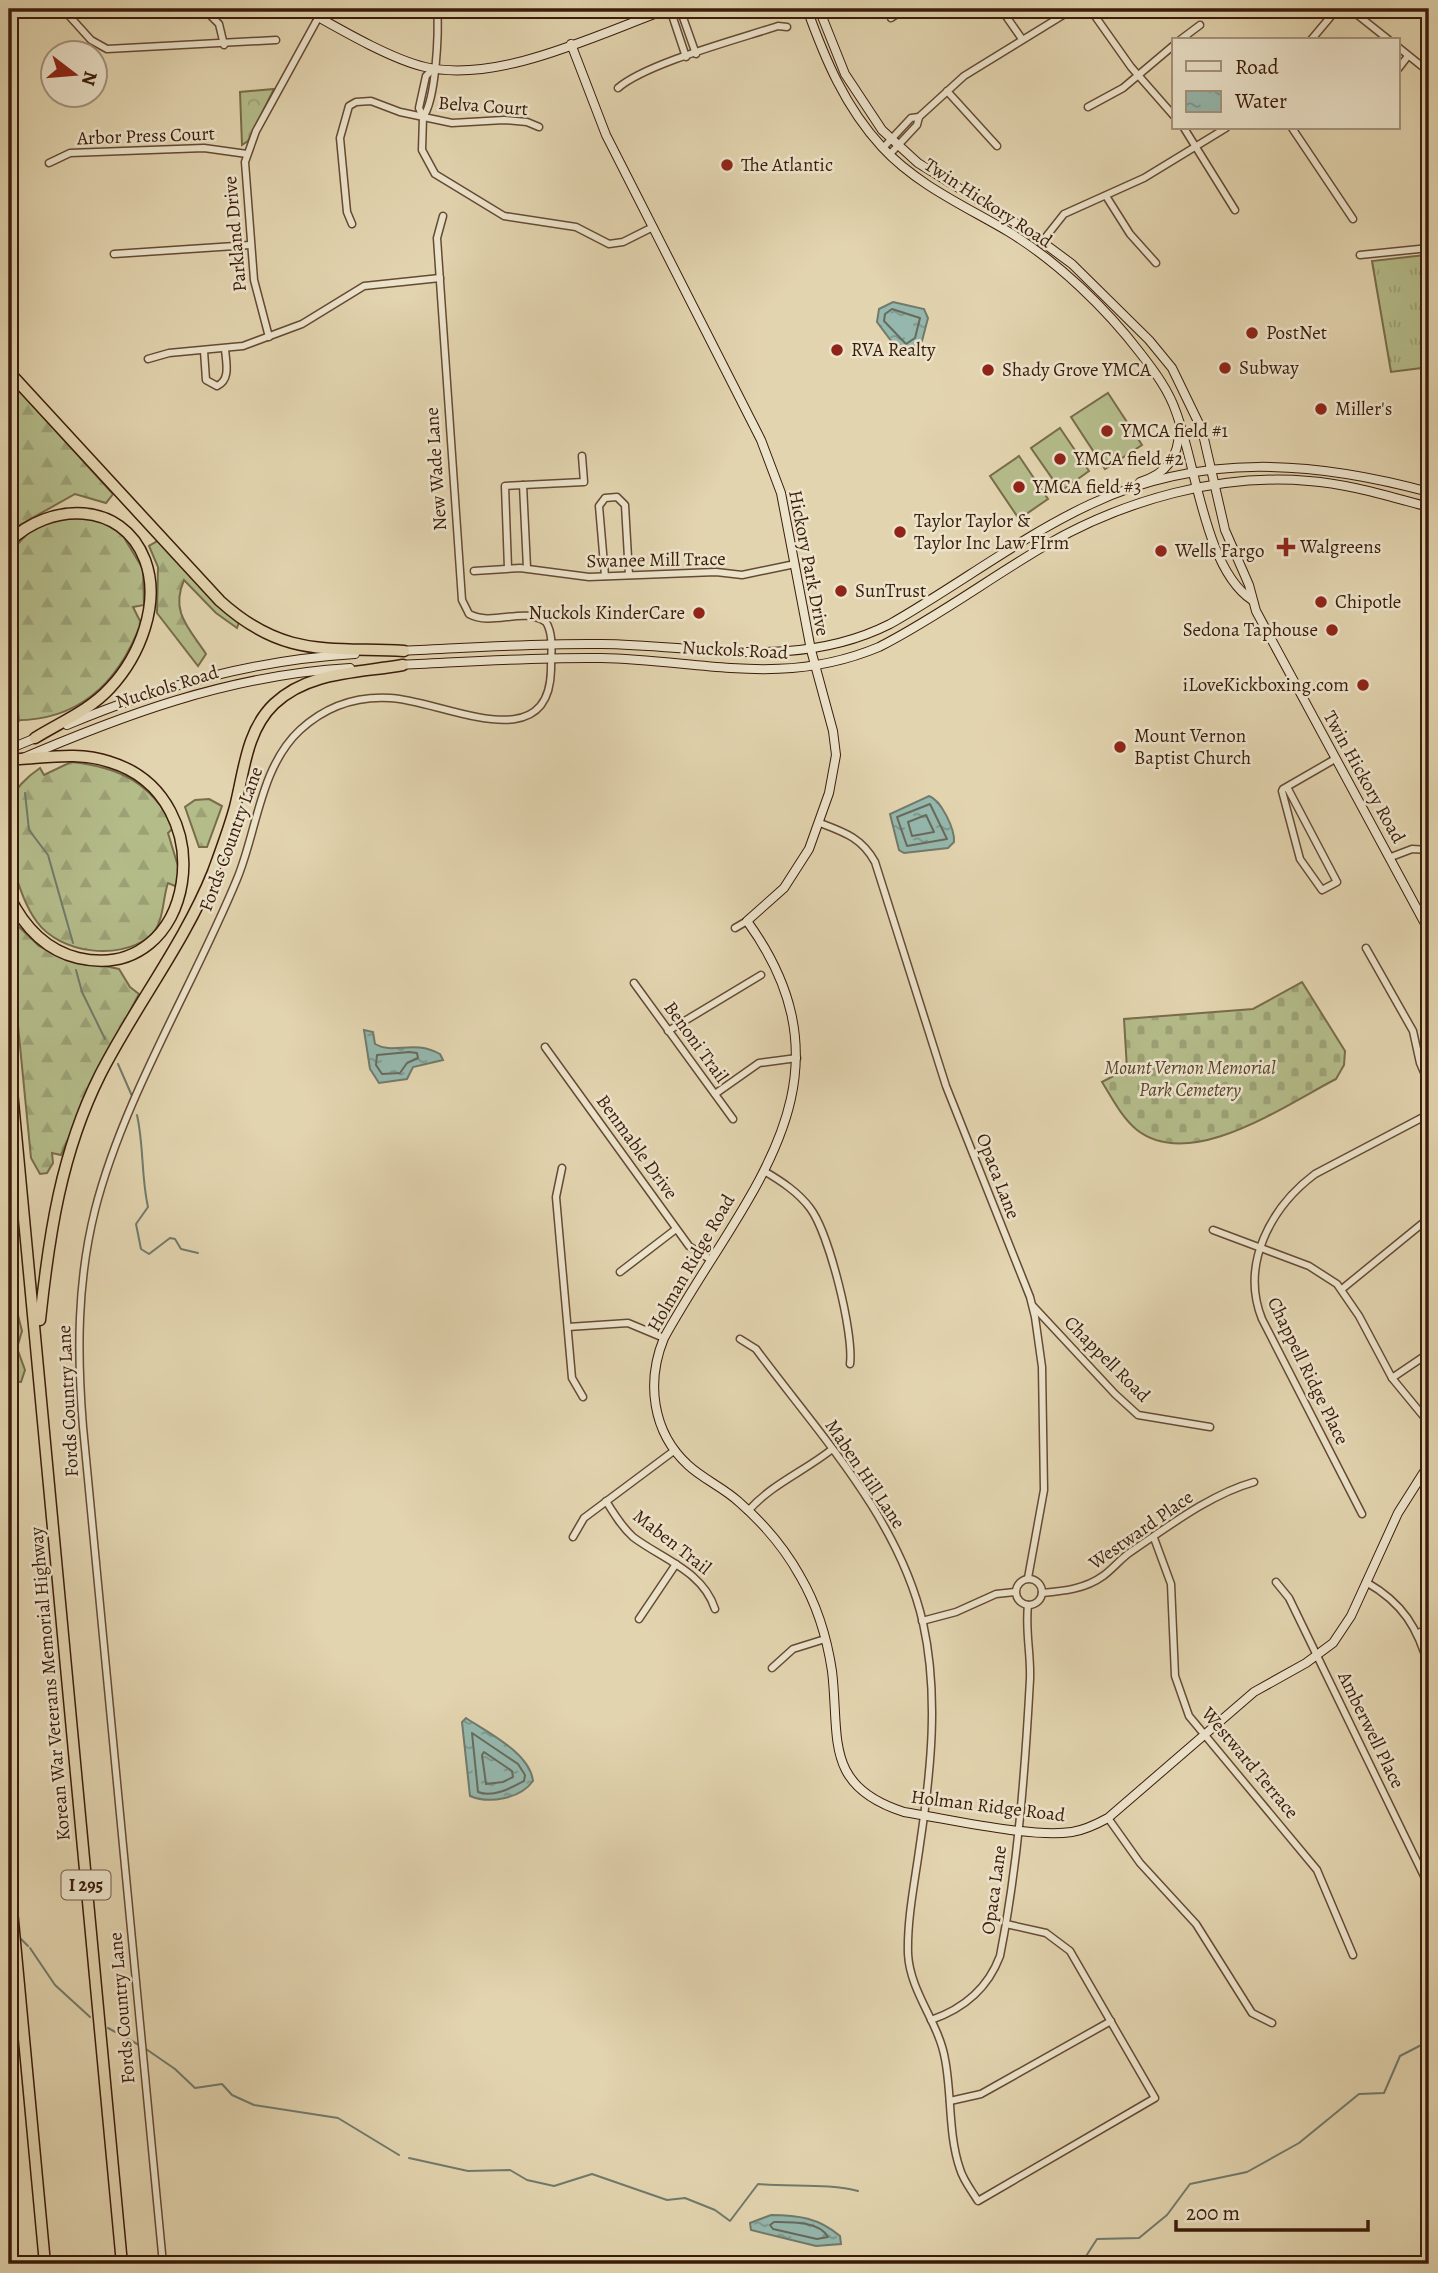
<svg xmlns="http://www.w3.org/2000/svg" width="1438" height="2273" font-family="Alegreya,serif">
<defs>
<pattern id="grass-tufts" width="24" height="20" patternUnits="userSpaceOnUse" patternTransform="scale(1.75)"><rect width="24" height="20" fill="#b4bc8a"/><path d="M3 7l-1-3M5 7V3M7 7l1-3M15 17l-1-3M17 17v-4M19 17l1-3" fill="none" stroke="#9ca176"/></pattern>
<pattern id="forest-firs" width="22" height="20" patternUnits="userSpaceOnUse" patternTransform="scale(1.75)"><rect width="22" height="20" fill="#b4bc8a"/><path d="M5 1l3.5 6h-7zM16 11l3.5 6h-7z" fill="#9ca176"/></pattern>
<pattern id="cemetery-stones" width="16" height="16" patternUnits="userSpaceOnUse" patternTransform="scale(1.75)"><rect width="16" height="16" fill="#b4bc8a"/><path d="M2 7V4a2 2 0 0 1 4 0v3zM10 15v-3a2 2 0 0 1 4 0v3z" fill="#9ca176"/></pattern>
<pattern id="park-crowns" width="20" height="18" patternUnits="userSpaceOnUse" patternTransform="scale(1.75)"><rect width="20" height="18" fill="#b4bc8a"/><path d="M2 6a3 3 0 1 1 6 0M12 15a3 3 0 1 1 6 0" fill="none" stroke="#9ca176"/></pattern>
<pattern id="water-ripples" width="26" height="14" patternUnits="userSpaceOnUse" patternTransform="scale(1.75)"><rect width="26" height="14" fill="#95b8ae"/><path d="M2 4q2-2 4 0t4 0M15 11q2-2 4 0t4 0" fill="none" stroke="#7b958c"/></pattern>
</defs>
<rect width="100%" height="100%" fill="#e2d4af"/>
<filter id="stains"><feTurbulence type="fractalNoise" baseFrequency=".00286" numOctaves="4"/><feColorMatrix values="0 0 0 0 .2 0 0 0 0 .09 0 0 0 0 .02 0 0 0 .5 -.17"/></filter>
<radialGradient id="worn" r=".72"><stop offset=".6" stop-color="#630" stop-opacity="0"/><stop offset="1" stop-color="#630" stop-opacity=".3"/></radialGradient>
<polygon fill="url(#grass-tufts)" stroke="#786c4a" stroke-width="2" points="1425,255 1429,286 1429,367 1391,372 1372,261"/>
<g fill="url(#forest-firs)" stroke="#786c4a" stroke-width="2">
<polygon points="9,379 113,494 106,503 75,494 9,531"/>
<path d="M68,516L102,519L123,536L143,569L144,605L133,607L141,623C118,684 78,723 9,720V555C27,531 39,521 68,516Z"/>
<path d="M159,540L239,622L237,628L216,613L184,580C170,612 189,628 206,654L198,666L157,613L158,567L149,546Z"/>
<path d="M71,762C120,767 151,783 174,827L168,833L181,876L175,886L168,883C162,899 165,924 149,937C118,961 60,953 37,922C19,898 0,832 9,804C13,790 28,776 40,768L44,775Z"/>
<polygon points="209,799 222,806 207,847 199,847 185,807 195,800"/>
<polygon points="16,924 39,946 62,957 119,969 130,987 139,994 102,1064 61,1155 52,1153 53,1163 47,1173 40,1174 31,1158 14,985 11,938"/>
<polygon points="9,1280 22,1331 17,1348 25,1370 21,1382 9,1381"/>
</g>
<path fill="url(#cemetery-stones)" stroke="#786c4a" stroke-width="2" d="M1302,982L1345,1051L1344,1065L1336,1079C1285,1105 1191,1172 1137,1130C1122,1118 1112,1098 1102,1082L1127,1069L1124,1019L1253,1009Z"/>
<polygon fill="url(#park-crowns)" stroke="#786c4a" stroke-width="2" points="274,89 248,141 242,145 240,92"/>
<g fill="#b4bc8a" stroke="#786c4a" stroke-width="2">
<polygon points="1108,393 1142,445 1105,469 1071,417"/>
<polygon points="1060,428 1089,471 1061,491 1031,448"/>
<polygon points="1019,456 1048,499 1019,519 990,476"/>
</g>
<g fill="url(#water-ripples)" stroke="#717a6c" stroke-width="2">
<polygon points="893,302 924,309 928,318 922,341 904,353 895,346 877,322 879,309"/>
<path d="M929,796C941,800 955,829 954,842L948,848L904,853L899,850L890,814Z"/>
<path d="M364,1030L373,1032L375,1044C394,1055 413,1039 440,1054L443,1060L413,1067L407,1079L379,1083L370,1069Z"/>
<path d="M466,1718C487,1732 530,1753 533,1781C520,1799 489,1804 470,1796L462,1722Z"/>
<path d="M771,2215C798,2215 819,2218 840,2236L841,2244L816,2246L751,2230L750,2223Z"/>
</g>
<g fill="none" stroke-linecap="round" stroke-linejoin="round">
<g stroke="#686a5c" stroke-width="2">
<polygon points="892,309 920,318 915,338 906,344 884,321 885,314"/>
<polygon points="930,804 947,839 907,846 897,817"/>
<polygon points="926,815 934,832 912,836 908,822"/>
<polygon points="409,1052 417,1053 418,1058 407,1063 400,1073 382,1074 376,1065 377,1055"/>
<path d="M472,1733L518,1764L525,1775L524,1781C511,1788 493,1798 478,1792Z"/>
<polygon points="484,1752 512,1771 513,1777 503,1782 486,1784 482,1755"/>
<path d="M774,2222C790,2222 819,2221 828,2237L817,2239L773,2229L770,2225Z"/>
</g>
<g stroke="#717a6c" stroke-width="2">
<path d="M9,592C16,634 14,678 19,721"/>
<polyline points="25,793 29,830 48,855 73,943"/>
<polyline points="76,970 82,992 105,1039"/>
<polyline points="118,1064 132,1096"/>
<path d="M137,1115C144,1146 141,1176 148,1207L136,1224L141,1249L149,1254L170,1238L175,1239L181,1249L198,1253"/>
<polyline points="20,1938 28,1946"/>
<polyline points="30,1948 55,1985 90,2017"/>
<polyline points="108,2028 141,2046"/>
<polyline points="146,2049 175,2069 195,2088 222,2084 232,2095 254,2105 338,2118 399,2155"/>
<path d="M409,2158L468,2171L510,2170L527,2180L554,2186L592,2174L667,2200L685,2198L715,2210L730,2221L758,2184C790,2187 830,2183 858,2191"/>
<polyline points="1081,2264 1097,2239 1139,2238 1167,2215 1190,2184 1247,2172 1299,2143 1359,2094 1384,2093 1400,2056 1429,2041"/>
</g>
<g stroke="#654a33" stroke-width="9">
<g id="street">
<polyline points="63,9 91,40 107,49 276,40"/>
<polyline points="204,9 219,24 224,45"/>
<polyline points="670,9 686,57"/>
<polyline points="680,9 696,54"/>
<polyline points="1001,9 1022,39"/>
<polyline points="1090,9 1131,67 1174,116"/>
<polyline points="1350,9 1389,40"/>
<polyline points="891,18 905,9"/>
<polyline points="1180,40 1200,25"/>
<polyline points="1311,40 1337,9"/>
<polyline points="1398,47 1429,72"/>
<polyline points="433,69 426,76 419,108 423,117 422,150 435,174 504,216 576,227 609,244 623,242 653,227"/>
<polyline points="1398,69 1408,56"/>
<path d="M618,88C647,63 739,39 778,26L787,27"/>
<polyline points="947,91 997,146"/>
<polyline points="1088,107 1123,88 1174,45"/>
<path d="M423,117C436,100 439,32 437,9"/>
<polyline points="1184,128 1235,210"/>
<polyline points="1292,128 1353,219"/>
<polyline points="883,148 911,118 919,117"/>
<polyline points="890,154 917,125 919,117 964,76 1073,9"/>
<polyline points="49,163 70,153 204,148 247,154"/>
<polyline points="1106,196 1130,234 1156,263"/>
<polyline points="352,224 347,212 340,138 349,106 356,102 371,101 400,112 452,123 504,120 527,122 539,127"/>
<polyline points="1041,243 1064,214 1144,178 1226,128"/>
<polyline points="114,254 250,245"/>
<polyline points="1360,255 1429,248"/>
<polyline points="269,337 254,280 245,162 256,131 323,9"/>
<path d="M204,351L206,380L217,386C231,380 226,362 225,349"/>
<polyline points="148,359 169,353 243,346 302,324 364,286 440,278"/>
<polyline points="523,485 527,568"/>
<polyline points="508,568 505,486 584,482 582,456"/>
<polyline points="474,571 520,568 589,577 716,572 742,575 795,564"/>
<polyline points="605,576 599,506 605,498 617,497 625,505 629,575"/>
<polyline points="1287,787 1337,882 1322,890 1300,859 1282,791 1283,789 1335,759"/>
<path d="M820,823C844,832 862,838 875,862L946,1086L1030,1297L1035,1317L1042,1367L1044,1490L1028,1578"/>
<polyline points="1391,857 1412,849 1429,850"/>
<polyline points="735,928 747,921"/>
<polyline points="1366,948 1413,1031 1420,1063 1429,1084"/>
<polyline points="634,983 733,1119"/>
<polyline points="668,1031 761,975"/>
<polyline points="545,1047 689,1246 711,1260"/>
<polyline points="715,1094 759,1063 797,1058"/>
<polyline points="562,1168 556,1197 572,1378 583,1397"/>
<path d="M764,1171C781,1181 798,1192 810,1208C829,1233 854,1333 850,1364"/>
<polyline points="1213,1230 1309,1266 1337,1284 1359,1316 1392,1378 1429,1423"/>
<polyline points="620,1272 676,1229"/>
<polyline points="1342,1289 1429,1218"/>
<polyline points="1033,1306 1115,1394 1138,1415 1210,1427"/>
<polyline points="568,1327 628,1323 664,1338"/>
<path d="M740,1339L756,1349C818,1433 899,1518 923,1623C939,1695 931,1771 920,1844C915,1881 907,1918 908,1954C910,1992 939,2023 945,2059C952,2095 948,2134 960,2169C963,2180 972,2191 978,2201L1155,2098L1070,1951L1046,1933L1006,1924"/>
<polyline points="1392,1378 1429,1353"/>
<path d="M606,1501C614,1514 622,1527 633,1537C662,1559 703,1571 715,1609"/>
<path d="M748,1511C772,1484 803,1472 831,1450"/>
<path d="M1362,1514L1262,1319C1240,1264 1271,1207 1315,1174L1429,1114"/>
<polyline points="573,1537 584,1518 675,1450"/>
<polyline points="1154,1538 1171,1584 1175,1676 1189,1716 1317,1870 1353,1955"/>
<circle cx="1029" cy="1592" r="13"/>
<polyline points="1276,1582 1289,1598 1424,1876 1429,1895"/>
<path d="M1366,1582C1403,1603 1418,1628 1429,1668"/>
<path d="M1042,1593C1064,1591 1085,1589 1103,1576C1114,1568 1121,1558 1132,1551C1169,1526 1211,1494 1254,1482"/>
<polyline points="639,1619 676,1564"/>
<polyline points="922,1621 956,1612 996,1594 1015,1592"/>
<polyline points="1418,1633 1429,1628"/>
<polyline points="772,1668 793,1649 825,1639"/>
<polyline points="1108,1818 1140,1863 1196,1924 1252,2013 1272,2023"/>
<path d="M931,2020C963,2009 988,1988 1000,1956C1018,1865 1025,1772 1030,1679C1031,1654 1025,1630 1028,1605"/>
<polyline points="950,2101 981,2094 1111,2021"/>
<path d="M163,2264L83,1427C77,1353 77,1282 95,1210C123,1099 193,986 237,879C257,831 260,767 300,730C325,707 356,696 390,698C441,700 549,761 551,670C551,654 554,635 546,622C523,606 493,627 469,614L462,600L437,238L443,216"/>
</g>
</g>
<g stroke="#3b1c0a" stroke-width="10">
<g id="secondary">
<path d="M304,9C336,27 390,59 425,67C499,84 598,34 668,9"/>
<path d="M807,9C825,59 845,107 882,147C917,185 965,206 1009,232C1058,262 1106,308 1141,354C1155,372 1169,391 1176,412C1196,465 1205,569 1252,600"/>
<polyline points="819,9 845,74 882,130 918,163 1022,227 1072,264 1149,340 1172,368 1202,430 1225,530 1249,585 1256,611 1429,931"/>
<path d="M571,44L606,135L761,440L781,493L811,650L833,731L836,755L829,793L809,849L784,888L747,921C865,1084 742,1196 664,1338C646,1382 652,1432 688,1465C703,1479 724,1488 739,1502C763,1523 785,1549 800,1576C817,1605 827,1638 832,1671C840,1738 823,1786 904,1812C949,1819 1030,1838 1072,1832C1085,1830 1097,1824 1108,1818L1254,1692L1306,1663L1333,1643L1351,1616L1398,1513L1429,1464"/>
<path d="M1140,482C1166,474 1179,458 1179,430"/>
<path d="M399,651C466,648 534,643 602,644C700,645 797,671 890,624C957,586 1022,536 1091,504C1202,452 1315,461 1429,492"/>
<path d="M398,665C465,662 533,657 601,658C701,660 781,688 879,647C938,617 991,577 1048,544C1125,500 1220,473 1309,481C1350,484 1390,497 1429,507"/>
<path d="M67,725C160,686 253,660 355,654"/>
<polyline points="9,749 38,737"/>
<path d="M9,764C120,716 228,675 350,668"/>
</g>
</g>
<g stroke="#3b1c0a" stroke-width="13">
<g id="highway">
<path d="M9,372L220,601C283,658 326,647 404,651"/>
<path d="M9,542C49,502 122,500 145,560C161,603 140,656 110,688C90,710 61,722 35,738"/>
<path d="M9,896C23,925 45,950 78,958C197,985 225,797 110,762C81,752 51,757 20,759"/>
<polyline points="9,1059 122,2264"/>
<path d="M40,1320C49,1235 61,1153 100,1075C135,1006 184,944 213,872C221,850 229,829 235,807C244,772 246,731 274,704C309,671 358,673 403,665"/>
<polyline points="9,1878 45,2264"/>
</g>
</g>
<use href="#street" stroke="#ece3cb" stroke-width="6"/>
<use href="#secondary" stroke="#ece3cb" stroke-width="8"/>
<use href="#highway" stroke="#e2d4af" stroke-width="10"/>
</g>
<g fill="#8f2418" stroke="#ece3cb" stroke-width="2.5">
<circle cx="727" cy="165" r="7"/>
<circle cx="1252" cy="333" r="7"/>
<circle cx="837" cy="350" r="7"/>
<circle cx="1225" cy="368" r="7"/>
<circle cx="988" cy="370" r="7"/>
<circle cx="1321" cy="409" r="7"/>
<circle cx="1107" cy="431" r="7"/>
<circle cx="1060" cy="459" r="7"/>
<circle cx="1019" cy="487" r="7"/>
<circle cx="900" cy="532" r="7"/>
<path d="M1282.5 536.5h7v7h7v7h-7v7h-7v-7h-7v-7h7z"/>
<circle cx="1161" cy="551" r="7"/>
<circle cx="841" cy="591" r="7"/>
<circle cx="1321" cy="602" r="7"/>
<circle cx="699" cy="613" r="7"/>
<circle cx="1332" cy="630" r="7"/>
<circle cx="1363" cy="685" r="7"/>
<circle cx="1120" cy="747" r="7"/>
</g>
<g text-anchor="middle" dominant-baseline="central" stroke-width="5" stroke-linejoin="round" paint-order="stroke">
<rect fill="#ece3cb" stroke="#705844" stroke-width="2" x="61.5" y="1870.5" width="49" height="29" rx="5"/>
<g font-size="18" font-weight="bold" fill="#3b1c0a">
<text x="86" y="1885">I 295</text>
</g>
<g font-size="19" fill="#3b1c0a" stroke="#ece3cb">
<text transform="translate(483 106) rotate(4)">Belva Court</text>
<text transform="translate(146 136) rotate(-2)">Arbor Press Court</text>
<text transform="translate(988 203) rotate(33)">Twin Hickory Road</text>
<text transform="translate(235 234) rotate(-95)">Parkland Drive</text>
<text transform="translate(436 469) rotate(-94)">New Wade Lane</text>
<text transform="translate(656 560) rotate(-1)">Swanee Mill Trace</text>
<text transform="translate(809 563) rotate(79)">Hickory Park Drive</text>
<text transform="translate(735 650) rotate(3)">Nuckols Road</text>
<text transform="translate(167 687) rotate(-17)">Nuckols Road</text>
<text transform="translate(1364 777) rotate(61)">Twin Hickory Road</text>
<text transform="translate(231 839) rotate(-70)">Fords Country Lane</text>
<text transform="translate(696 1042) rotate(54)">Benoni Trail</text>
<text transform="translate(637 1147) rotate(54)">Benmable Drive</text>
<text transform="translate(998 1176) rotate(69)">Opaca Lane</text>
<text transform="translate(691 1263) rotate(-60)">Holman Ridge Road</text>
<text transform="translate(1107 1359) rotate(45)">Chappell Road</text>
<text transform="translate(1308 1371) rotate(64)">Chappell Ridge Place</text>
<text transform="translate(68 1401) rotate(-93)">Fords Country Lane</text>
<text transform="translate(865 1474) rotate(56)">Maben Hill Lane</text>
<text transform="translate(1141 1530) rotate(-35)">Westward Place</text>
<text transform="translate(672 1542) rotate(38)">Maben Trail</text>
<text transform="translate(50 1684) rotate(-95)">Korean War Veterans Memorial Highway</text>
<text transform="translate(1371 1730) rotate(64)">Amberwell Place</text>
<text transform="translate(1250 1763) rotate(50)">Westward Terrace</text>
<text transform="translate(988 1806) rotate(7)">Holman Ridge Road</text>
<text transform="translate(994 1890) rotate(-82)">Opaca Lane</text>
<text transform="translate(122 2008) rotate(-95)">Fords Country Lane</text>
</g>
<g font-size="19" fill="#3b1c0a" stroke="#ece3cb" text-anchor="start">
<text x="741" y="165">The Atlantic</text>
<text x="1266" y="333">PostNet</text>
<text x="851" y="350">RVA Realty</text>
<text x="1239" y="368">Subway</text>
<text x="1002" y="370">Shady Grove YMCA</text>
<text x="1335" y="409">Miller's</text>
<text x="1121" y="431">YMCA field #1</text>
<text x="1074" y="459">YMCA field #2</text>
<text x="1033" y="487">YMCA field #3</text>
<text x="914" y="521">Taylor Taylor &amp;<tspan x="914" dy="22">Taylor Inc Law FIrm</tspan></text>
<text x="1300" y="547">Walgreens</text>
<text x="1175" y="551">Wells Fargo</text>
<text x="855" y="591">SunTrust</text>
<text x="1335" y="602">Chipotle</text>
<text x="685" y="613" text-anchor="end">Nuckols KinderCare</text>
<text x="1318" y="630" text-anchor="end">Sedona Taphouse</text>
<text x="1349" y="685" text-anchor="end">iLoveKickboxing.com</text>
<text x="1134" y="736">Mount Vernon<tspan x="1134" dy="22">Baptist Church</tspan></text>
</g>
<g font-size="19" font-style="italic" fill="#59442a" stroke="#ece3cb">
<text x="1190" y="1068">Mount Vernon Memorial<tspan x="1190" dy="22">Park Cemetery</tspan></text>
</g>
</g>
<rect width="1438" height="2273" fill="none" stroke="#e2d4af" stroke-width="35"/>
<rect x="10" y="10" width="1417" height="2252" fill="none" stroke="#3b1c0a" stroke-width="3.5"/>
<rect x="18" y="18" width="1403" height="2238" fill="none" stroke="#3b1c0a" stroke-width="2"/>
<rect x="1172" y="38" width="228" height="91" fill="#ece3cb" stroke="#a5937e" stroke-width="2"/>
<rect x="1186" y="61" width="35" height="10" fill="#ece3cb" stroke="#a5937e" stroke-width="2"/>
<text x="1235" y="74" font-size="21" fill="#3b1c0a">Road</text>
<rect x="1186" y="91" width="35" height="21" fill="url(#water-ripples)" stroke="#a5937e" stroke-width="2"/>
<text x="1235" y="108" font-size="21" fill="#3b1c0a">Water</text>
<g transform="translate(74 74) rotate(106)"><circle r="33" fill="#ece3cb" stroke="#a5937e" stroke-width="2"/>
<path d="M0-5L12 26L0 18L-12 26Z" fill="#8f2418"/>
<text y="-10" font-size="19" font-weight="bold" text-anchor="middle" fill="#3b1c0a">N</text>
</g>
<path d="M1176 2220v10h192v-10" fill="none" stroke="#3b1c0a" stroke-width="3.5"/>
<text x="1186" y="2220" font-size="21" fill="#3b1c0a" stroke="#ece3cb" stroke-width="5" paint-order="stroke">200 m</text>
<rect width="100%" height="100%" filter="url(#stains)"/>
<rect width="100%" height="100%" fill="url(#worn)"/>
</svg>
